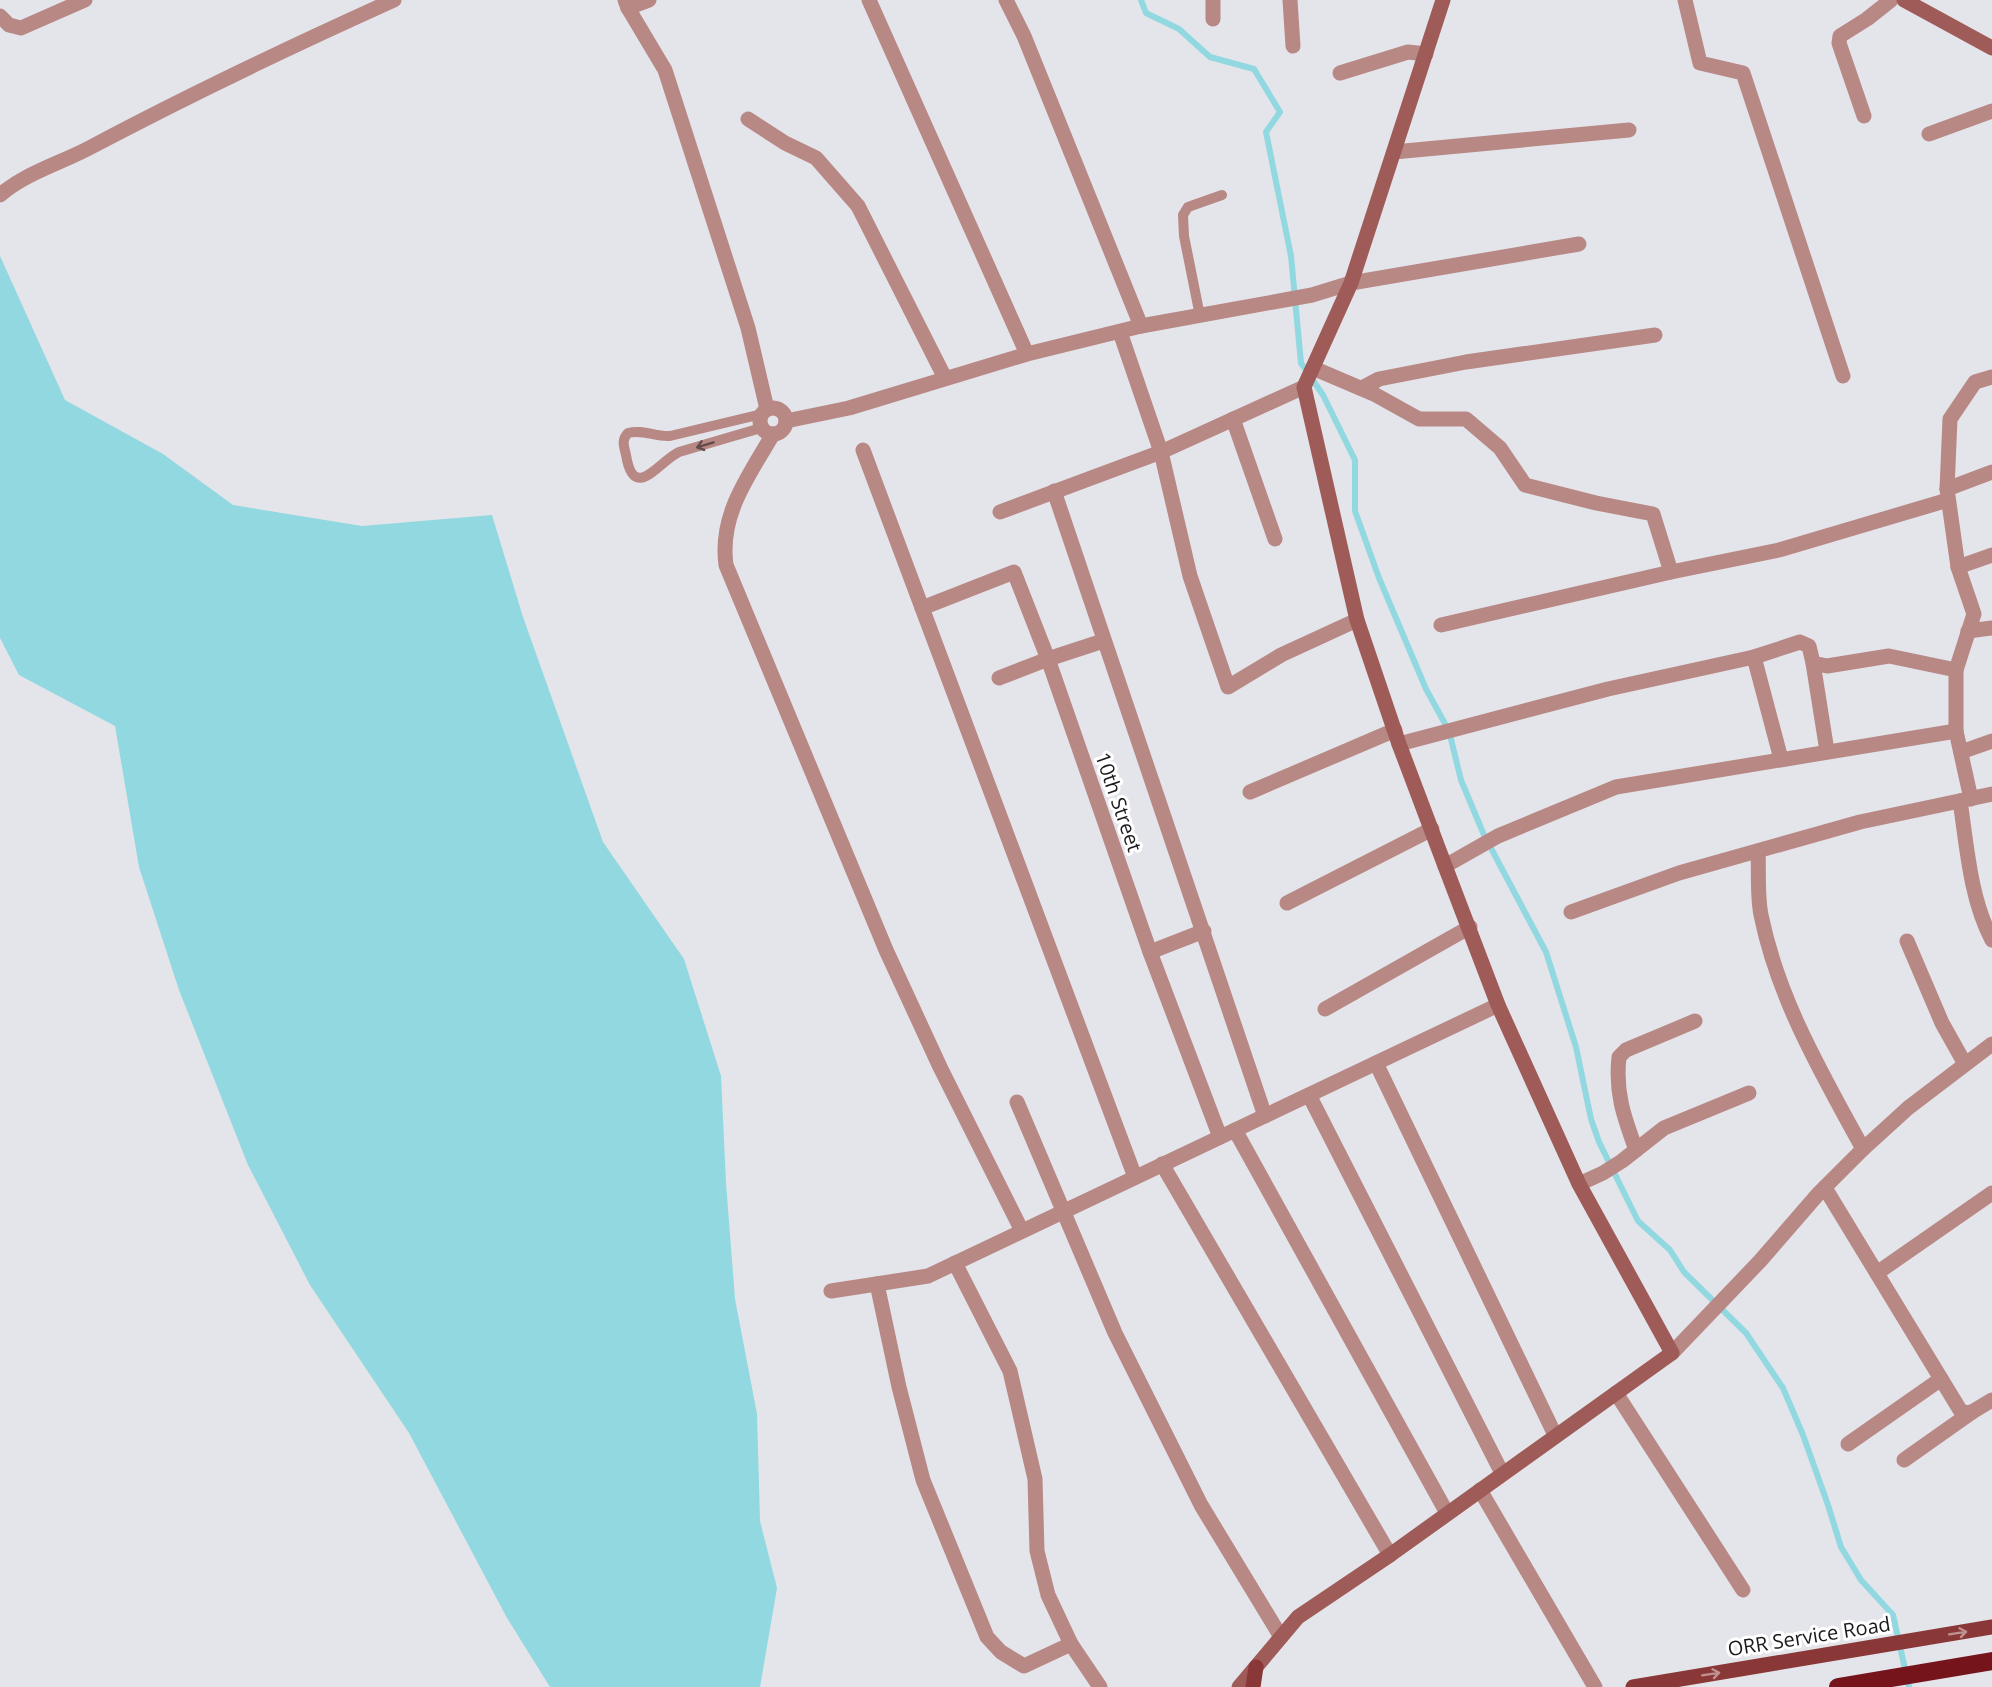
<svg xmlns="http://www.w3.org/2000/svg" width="1992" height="1687" font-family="'Open Sans',sans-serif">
<rect width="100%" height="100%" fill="#e4e4eb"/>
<polygon fill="#91d8e0" points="0,256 65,400 163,454 233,505 362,526 492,515 523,617 603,842 684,959 721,1076 726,1183 735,1299 757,1414 760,1521 777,1588 760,1687 550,1687 507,1618 409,1433 310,1285 248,1165 179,990 139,867 115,726 19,675 0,638"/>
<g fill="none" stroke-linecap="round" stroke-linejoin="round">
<polyline stroke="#91d8e0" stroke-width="6" points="1141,0 1146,13 1179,29 1210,57 1254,69 1280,112 1266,132 1291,256 1301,363 1323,395 1355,460 1355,511 1379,578 1426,689 1449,731 1461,780 1484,835 1546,952 1576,1047 1591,1119 1599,1142 1638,1221 1670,1250 1684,1272 1746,1333 1783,1388 1803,1435 1828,1505 1841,1547 1861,1580 1893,1615 1909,1687"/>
<g stroke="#b88885" stroke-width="10">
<polyline points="1200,316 1184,236 1183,215 1188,207 1222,195"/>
<path d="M761,428L679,452C658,462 634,503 626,455C624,446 621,440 628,433C643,429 655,437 670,436L762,414"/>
</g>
<g stroke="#b88885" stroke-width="15">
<polyline points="625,0 628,8 665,70 748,328 767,409"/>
<polyline points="869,0 1027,354"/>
<polyline points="1006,0 1024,36 1141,326"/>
<polyline points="1213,0 1213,19"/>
<polyline points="1290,0 1293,46"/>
<polyline points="1685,0 1700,63 1743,73 1843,376"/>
<polyline points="628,8 649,0"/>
<polyline points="0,16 9,25 21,28 85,0"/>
<polyline points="1340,73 1408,52 1426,54"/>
<polyline points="1864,116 1839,43 1840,36 1867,19 1891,0"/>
<polyline points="748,119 785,143 816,158 858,206 945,378"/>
<polyline points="1929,134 1992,111"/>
<polyline points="1394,152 1629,130"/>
<path d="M0,195C27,172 62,163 93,146C191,94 292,46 394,0"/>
<polyline points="1120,332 1161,452 1190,576 1228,687 1281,655 1357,620"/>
<polyline points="1313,368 1374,394 1419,419 1466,419 1500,448 1525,485 1596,503 1653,514 1671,572 1779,550 1948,500"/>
<polyline points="1362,388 1379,379 1466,362 1655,335"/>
<circle cx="773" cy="421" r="13"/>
<polyline points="1233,419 1275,539"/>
<polyline points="786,421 849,408 1027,354 1141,326 1312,295 1351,283 1579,244"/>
<path d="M773,434C749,476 719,514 726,565L886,950L940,1067L1022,1231"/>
<polyline points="863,450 1135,1177"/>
<polyline points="1947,489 1992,472"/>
<path d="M1054,491C1123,700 1196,907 1265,1116"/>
<polyline points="1000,512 1161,452 1304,387"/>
<polyline points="1958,567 1992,555"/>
<polyline points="922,608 1014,572 1048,659 1150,952 1220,1137"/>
<polyline points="1441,625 1671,572"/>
<polyline points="1968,631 1992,628"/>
<polyline points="1754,657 1800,642 1809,646 1813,663 1827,666 1889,656 1956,670"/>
<polyline points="1813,663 1827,751"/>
<polyline points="999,678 1048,659 1103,641"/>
<polyline points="1399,744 1608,689 1754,657 1781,759"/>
<polyline points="1961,752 1992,741"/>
<polyline points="1250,792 1395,730"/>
<polyline points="1971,799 1956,731 1956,670 1974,614 1958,567 1947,489 1950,419 1975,382 1992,377"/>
<path d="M1960,801C1967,847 1970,898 1992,940"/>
<path d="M1758,851C1759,872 1757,895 1761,915C1778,999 1822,1074 1863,1149"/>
<polyline points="1445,866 1498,836 1616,787 1956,731"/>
<polyline points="1287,903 1432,829"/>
<polyline points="1571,912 1679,873 1860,822 1992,794"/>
<polyline points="1907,941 1942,1023 1965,1064"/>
<polyline points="1150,952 1204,931"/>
<polyline points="1325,1009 1470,927"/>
<polyline points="1376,1063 1555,1435"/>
<polyline points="1309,1095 1502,1473"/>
<polyline points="1017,1102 1115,1333 1201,1505 1281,1637"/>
<polyline points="1235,1130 1447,1513"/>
<path d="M1636,1150C1624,1117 1615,1093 1619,1057L1626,1050L1695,1021"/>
<polyline points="1162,1164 1390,1555"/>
<polyline points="1579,1184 1603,1173 1622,1161 1664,1128 1749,1093"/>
<polyline points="1825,1188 1960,1410 1965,1413 1972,1412 1992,1400"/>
<polyline points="955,1263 1010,1371 1035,1479 1037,1551 1048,1595 1071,1644 1100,1687"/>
<polyline points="1877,1273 1992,1193"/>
<polyline points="877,1284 899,1387 923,1480 987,1637 1001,1652 1024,1666 1071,1644"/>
<polyline points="831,1291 928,1276 1498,1005"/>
<polyline points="1672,1353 1760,1261 1819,1193 1863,1149 1908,1108 1992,1044"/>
<polyline points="1616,1393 1743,1590"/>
<polyline points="1848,1444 1941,1379"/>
<polyline points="1904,1460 1972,1412"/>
<polyline points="1480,1490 1595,1687"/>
</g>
<g stroke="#9e5b57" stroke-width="15">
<polyline points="1904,0 1992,48"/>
<polyline points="1239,1687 1298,1617 1390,1555 1672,1353 1579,1184 1498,1005 1445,866 1399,744 1357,620 1304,387 1351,283 1443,0"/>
</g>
<g stroke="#8a3837" stroke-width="15">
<polyline points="1253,1687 1256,1667"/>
<polyline points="1633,1687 1992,1627"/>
</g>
<polyline stroke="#76141b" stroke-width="18" points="1838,1687 1992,1661"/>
</g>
<defs><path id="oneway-shaft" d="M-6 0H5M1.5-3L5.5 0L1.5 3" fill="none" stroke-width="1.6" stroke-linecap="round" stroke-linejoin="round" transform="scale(1.5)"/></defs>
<use stroke="#614c4c" href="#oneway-shaft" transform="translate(705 445) rotate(163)"/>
<g stroke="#bf9291">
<use href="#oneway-shaft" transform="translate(1958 1633) rotate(-9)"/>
<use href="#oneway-shaft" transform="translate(1711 1674) rotate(-9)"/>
</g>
<g text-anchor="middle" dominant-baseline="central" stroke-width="6" stroke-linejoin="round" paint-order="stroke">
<g font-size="20" fill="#1a1a1d" stroke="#fff">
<text transform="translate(1119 802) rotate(71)">10th Street</text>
<text transform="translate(1809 1636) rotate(-9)">ORR Service Road</text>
</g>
</g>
</svg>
